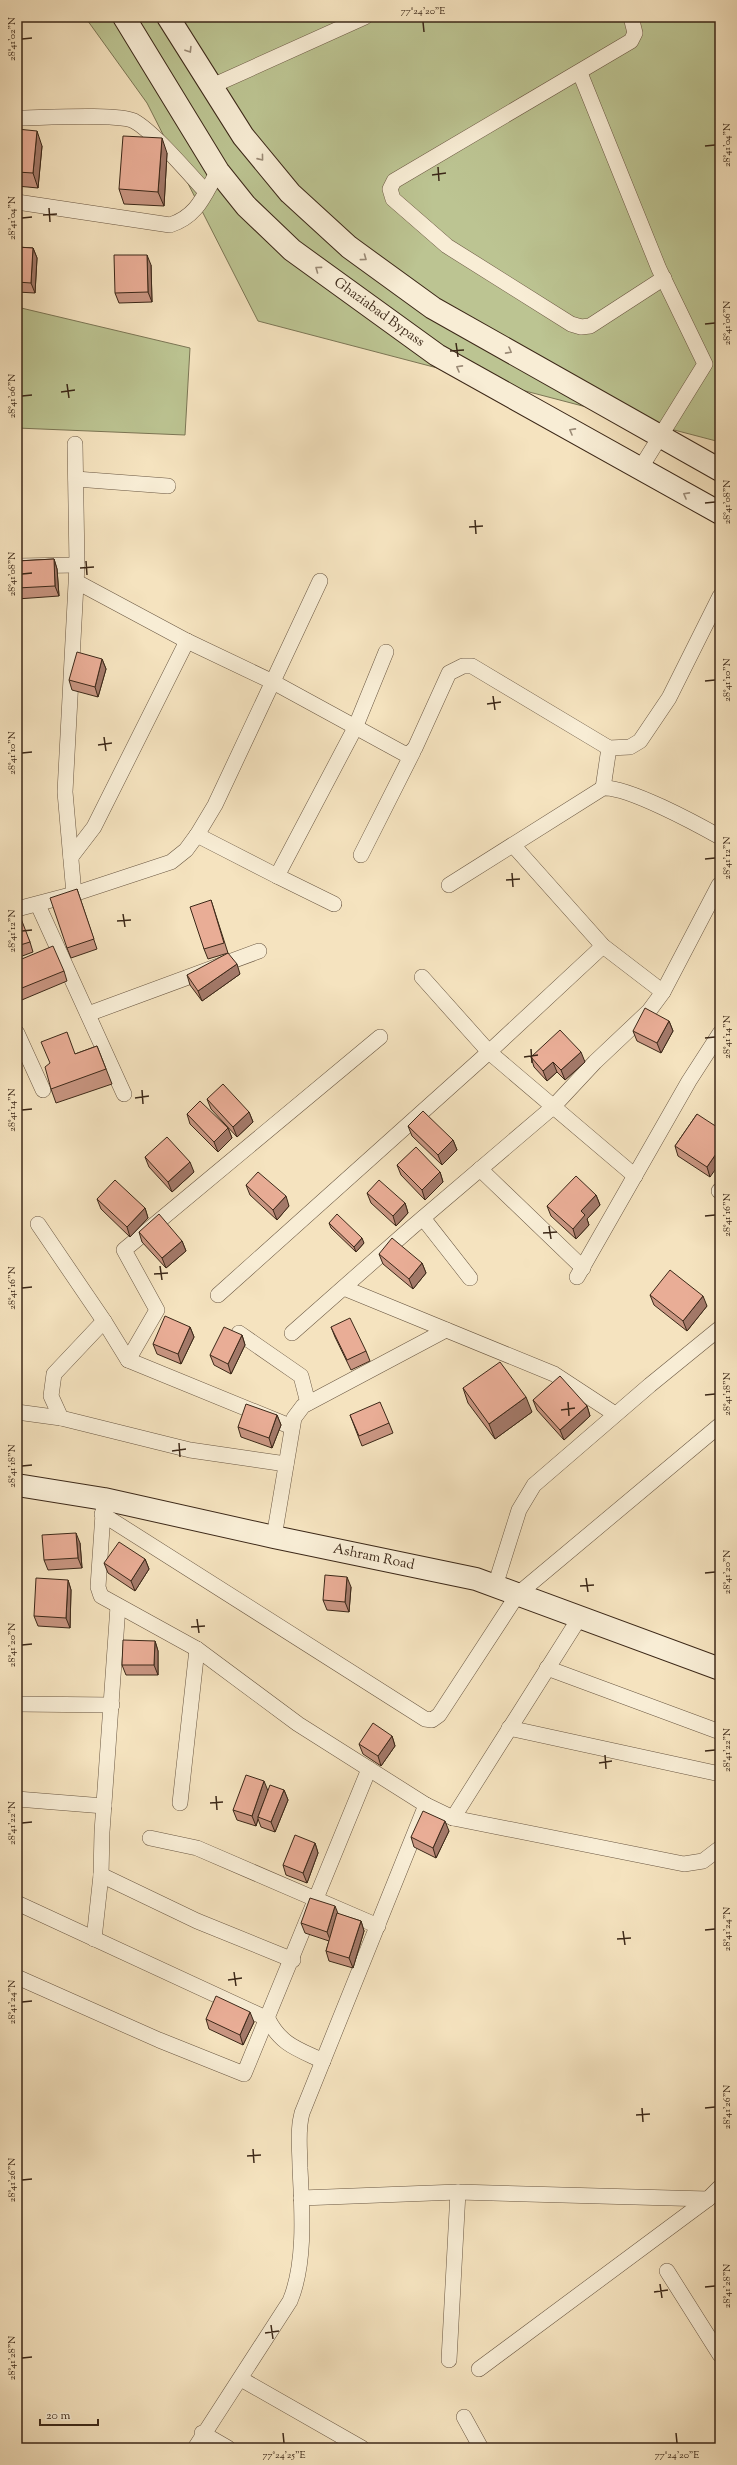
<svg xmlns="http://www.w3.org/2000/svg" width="737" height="2465" font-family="'Sorts Mill Goudy',serif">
<rect width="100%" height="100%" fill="#f5e3bf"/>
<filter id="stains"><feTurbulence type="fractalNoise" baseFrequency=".005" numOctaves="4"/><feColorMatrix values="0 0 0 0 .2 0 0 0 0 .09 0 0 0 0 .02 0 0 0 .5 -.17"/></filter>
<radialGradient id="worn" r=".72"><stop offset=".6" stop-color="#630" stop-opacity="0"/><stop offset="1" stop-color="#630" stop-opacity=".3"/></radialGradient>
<g fill="#bcc492" stroke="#7c7655">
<polygon points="85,17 720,17 720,442 258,321 147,103"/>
<polygon points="17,307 190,348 185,435 17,428"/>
</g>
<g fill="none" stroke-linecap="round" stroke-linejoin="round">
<g stroke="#6a5742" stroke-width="16">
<g id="street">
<polyline points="631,17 635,33 631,41 394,181 390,189 393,199 447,246 571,324 581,327 590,326 664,278"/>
<polyline points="580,73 659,269 705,364 640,469"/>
<polyline points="212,86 365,17"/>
<path d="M17,118C39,118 118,113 134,121C154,132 189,174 206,192"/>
<path d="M17,202L170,225C198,216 204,195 218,171"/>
<polyline points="76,479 168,486"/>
<polyline points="17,566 77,565"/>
<polyline points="77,582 187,641 273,682 403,753 409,754 415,748 449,673 463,666 472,666 609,748 630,747 640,741 669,698 720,596"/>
<polyline points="603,788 609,748"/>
<polyline points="197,835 277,876 355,728 386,652"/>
<polyline points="513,845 603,946 663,992"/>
<polyline points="361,855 413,752"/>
<polyline points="71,857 94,827 187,641"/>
<polyline points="277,876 334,904"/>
<path d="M449,885L603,788C627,786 697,824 720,837"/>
<polyline points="74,894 65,792 77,565 75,444"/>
<polyline points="38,905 124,1094"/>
<polyline points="17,909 74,894 171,862 186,850 197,835 215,805 320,581"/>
<polyline points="422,977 489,1052 635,1176"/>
<polyline points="88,1014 259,951"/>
<polyline points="17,1033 43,1090"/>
<polyline points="480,1169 583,1268"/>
<polyline points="719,1191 720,1190"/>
<polyline points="423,1218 470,1278"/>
<polyline points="38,1224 104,1321 54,1374 51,1396 61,1418 190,1450 286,1464"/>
<polyline points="577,1277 689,1081 720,1033"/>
<polyline points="344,1288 554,1374 615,1414"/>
<polyline points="218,1295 489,1052 603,946"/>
<polyline points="104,1321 128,1360 292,1427"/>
<polyline points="239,1333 301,1376 308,1403"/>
<polyline points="292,1333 411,1228 553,1107 595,1062 649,1011 663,992 719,885"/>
<polyline points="128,1360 157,1310 124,1250 380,1037"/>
<polyline points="17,1412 61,1418"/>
<path d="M104,1499L98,1587L101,1596L197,1649L298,1724L426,1805L302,2113C297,2131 300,2149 300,2168C302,2209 306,2263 290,2301L195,2448"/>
<polyline points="102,1514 425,1719 432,1720 439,1715 518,1594 720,1425"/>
<polyline points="274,1537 294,1418 303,1406 446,1330"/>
<polyline points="495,1586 519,1510 534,1485 650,1385 720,1328"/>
<polyline points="547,1668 720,1732"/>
<polyline points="17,1704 112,1705"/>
<polyline points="509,1728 720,1774"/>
<polyline points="17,1799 104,1806"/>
<polyline points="180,1803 197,1649"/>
<polyline points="426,1805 453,1818 684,1864 703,1861 720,1848"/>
<polyline points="453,1818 580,1617"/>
<polyline points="150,1838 197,1848 378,1926"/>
<polyline points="101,1875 197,1921 293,1960"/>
<path d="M17,1903L268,2019C281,2045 298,2049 323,2061"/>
<polyline points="94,1939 101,1875 102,1832 118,1606"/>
<polyline points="17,1977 159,2040 244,2074 369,1769"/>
<polyline points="301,2198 458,2192 708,2199"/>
<polyline points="667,2271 720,2355"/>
<polyline points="449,2360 458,2192"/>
<polyline points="479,2369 708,2199 720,2187"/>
<polyline points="241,2379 362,2448"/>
<polyline points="464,2417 481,2448"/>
<polyline points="202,2433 228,2448"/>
</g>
</g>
<g stroke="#3c2818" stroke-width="24">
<g id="secondary">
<path id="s1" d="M124,17L218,171L246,206L292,250L437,355L720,513"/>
<polyline points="168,17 243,136 290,193 349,247 433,308 720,470"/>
<path id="s2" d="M17,1485L104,1499L274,1537L476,1579L720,1669"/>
</g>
</g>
<use href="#street" stroke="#f8edd5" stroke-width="15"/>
<use href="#secondary" stroke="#f8edd5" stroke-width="22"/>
</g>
<g fill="#c89581" stroke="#3c2818">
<polygon points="17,129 42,146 38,188 17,186"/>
<polygon points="167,153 164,206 124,204 119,189"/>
<polygon points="17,247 33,248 37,258 35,293 17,292"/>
<polygon points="151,265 152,302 119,303 115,293"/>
<polygon points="54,559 57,569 59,596 17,599 17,561"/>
<polygon points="102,659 106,669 98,697 72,690 69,680"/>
<polygon points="77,889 97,949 71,958 67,948"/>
<polygon points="211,900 228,953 208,959 204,949"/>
<polygon points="17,917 30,942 33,952 17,958"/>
<polygon points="17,961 64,971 67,981 17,1002"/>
<polygon points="240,974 202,1001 190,985 187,975"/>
<polygon points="669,1021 673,1031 661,1053 637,1041 633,1031"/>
<polygon points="97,1046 112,1084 56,1103 51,1089 75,1054"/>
<polygon points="531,1057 585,1062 565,1080 557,1072 547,1081 534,1067"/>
<polygon points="207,1099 249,1112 253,1122 237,1137 211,1109"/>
<polygon points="187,1114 228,1128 232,1138 218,1152 190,1124"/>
<polygon points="697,1114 710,1177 678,1156 675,1146"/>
<polygon points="408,1126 453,1140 457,1150 442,1165 412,1136"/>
<polygon points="145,1157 194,1172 172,1192 149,1167"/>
<polygon points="397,1165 440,1172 443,1182 425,1200 401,1175"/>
<polygon points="246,1185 289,1206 277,1220 250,1195"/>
<polygon points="367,1193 405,1203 408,1213 396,1226 371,1203"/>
<polygon points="596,1195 600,1205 587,1219 589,1225 576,1239 551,1216 547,1206"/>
<polygon points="97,1199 145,1208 148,1218 130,1237 101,1209"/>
<polygon points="329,1223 364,1243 356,1252 331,1228"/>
<polygon points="139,1232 182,1241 186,1251 166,1268 142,1242"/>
<polygon points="379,1254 422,1263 426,1273 413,1289 383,1264"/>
<polygon points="650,1295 707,1306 687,1331 654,1305"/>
<polygon points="190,1327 194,1337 181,1364 157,1354 153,1344"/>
<polygon points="331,1327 366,1351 370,1361 351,1370 335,1337"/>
<polygon points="242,1335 245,1345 231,1374 214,1365 210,1355"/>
<polygon points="463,1388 532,1412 495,1439 468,1403"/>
<polygon points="533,1400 587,1406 590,1416 564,1440 537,1410"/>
<polygon points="277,1415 281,1425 272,1448 241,1437 238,1427"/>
<polygon points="350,1415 389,1423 393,1433 362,1446"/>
<polygon points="80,1543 82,1568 48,1570 44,1560"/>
<polygon points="145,1559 149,1569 135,1591 108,1573 104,1563"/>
<polygon points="68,1580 71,1590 70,1628 38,1626 34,1616"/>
<polygon points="351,1587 349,1612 327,1610 323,1600"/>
<polygon points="155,1641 158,1651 158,1675 126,1675 122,1665"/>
<polygon points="392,1736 395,1746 381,1766 363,1754 359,1744"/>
<polygon points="284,1790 288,1800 275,1832 261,1827 258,1819 256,1826 237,1820 233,1810 268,1791"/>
<polygon points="449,1831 436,1858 414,1847 411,1837"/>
<polygon points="315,1843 318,1853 307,1883 286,1875 283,1865"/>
<polygon points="338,1914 361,1921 364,1931 353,1968 329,1961 326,1951 329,1941 305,1933 301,1923"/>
<polygon points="206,2019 254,2022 243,2045 209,2029"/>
</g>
<g fill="#a37969" stroke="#3c2818">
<polygon points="37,131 42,146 38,188 33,173"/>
<polygon points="162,138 167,153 164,206 158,192"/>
<polygon points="33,248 37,258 35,293 31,283"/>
<polygon points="147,255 151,265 152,302 148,292"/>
<polygon points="54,559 57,569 59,596 55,586"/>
<polygon points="102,659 106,669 98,697 95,687"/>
<polygon points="237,964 240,974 202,1001 198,991"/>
<polygon points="669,1021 673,1031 661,1053 657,1043"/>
<polygon points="581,1052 585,1062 565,1080 561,1070"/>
<polygon points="553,1062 557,1072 547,1081 543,1071"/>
<polygon points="249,1112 253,1122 237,1137 233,1127"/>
<polygon points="228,1128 232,1138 218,1152 214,1142"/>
<polygon points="453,1140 457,1150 442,1165 438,1155"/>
<polygon points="720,1148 720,1163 710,1177 707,1167"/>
<polygon points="190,1162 194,1172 172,1192 168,1182"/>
<polygon points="440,1172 443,1182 425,1200 422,1190"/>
<polygon points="596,1195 600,1205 587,1219 589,1225 576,1239 573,1229 581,1211"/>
<polygon points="286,1196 289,1206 277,1220 273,1210"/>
<polygon points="405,1203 408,1213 396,1226 393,1216"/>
<polygon points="145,1208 148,1218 130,1237 127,1227"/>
<polygon points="362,1238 364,1243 356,1252 354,1247"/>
<polygon points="182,1241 186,1251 166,1268 162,1258"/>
<polygon points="422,1263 426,1273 413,1289 409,1279"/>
<polygon points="703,1296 707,1306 687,1331 683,1321"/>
<polygon points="190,1327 194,1337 181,1364 178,1354"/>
<polygon points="242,1335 245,1345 231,1374 228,1364"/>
<polygon points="526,1397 532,1412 495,1439 489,1424"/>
<polygon points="587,1406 590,1416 564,1440 560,1430"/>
<polygon points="277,1415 281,1425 272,1448 269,1438"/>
<polygon points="17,1524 21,1535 18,1572 17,1569"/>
<polygon points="76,1533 80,1543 82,1568 78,1558"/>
<polygon points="145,1559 149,1569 135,1591 131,1581"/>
<polygon points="347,1577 351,1587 349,1612 345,1602"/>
<polygon points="68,1580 71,1590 70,1628 66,1618"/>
<polygon points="155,1641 158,1651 158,1675 154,1665"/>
<polygon points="392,1736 395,1746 381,1766 378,1756"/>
<polygon points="264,1781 268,1791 258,1817 258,1819 256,1826 252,1816"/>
<polygon points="284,1790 288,1800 275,1832 271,1822"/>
<polygon points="445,1821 449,1831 436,1858 433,1848"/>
<polygon points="315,1843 318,1853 307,1883 303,1873"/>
<polygon points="335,1906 339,1916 331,1942 327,1932"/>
<polygon points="361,1921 364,1931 353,1968 349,1958"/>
<polygon points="250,2012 254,2022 243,2045 240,2035"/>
</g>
<g fill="#e9ad96" stroke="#3c2818">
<polygon points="17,129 37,131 33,173 17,172"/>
<polygon points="123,136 162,138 158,192 119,189"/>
<polygon points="17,247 33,248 31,283 17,282"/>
<polygon points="114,255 147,255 148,292 115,293"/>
<polygon points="54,559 55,586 17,588 17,561"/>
<polygon points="77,652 102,659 95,687 69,680"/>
<polygon points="77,889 94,939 67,948 50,898"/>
<polygon points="211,900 224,943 204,949 190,907"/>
<polygon points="20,916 30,942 17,946 17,917"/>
<polygon points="53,946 64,971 17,990 17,961"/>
<polygon points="228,953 237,964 198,991 187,975"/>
<polygon points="645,1008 669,1021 657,1043 633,1031"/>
<polygon points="560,1030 581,1052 561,1070 553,1062 543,1071 531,1057"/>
<polygon points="67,1032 75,1054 97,1046 106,1069 51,1089 45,1067 50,1063 41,1042"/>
<polygon points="223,1084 249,1112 233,1127 207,1099"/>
<polygon points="200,1101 228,1128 214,1142 187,1114"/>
<polygon points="423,1111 453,1140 438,1155 408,1126"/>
<polygon points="697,1114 720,1129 720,1148 707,1167 675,1146"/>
<polygon points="167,1137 190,1162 168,1182 145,1157"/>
<polygon points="416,1147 440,1172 422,1190 397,1165"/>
<polygon points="258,1172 286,1196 273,1210 246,1185"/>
<polygon points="576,1176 596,1195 581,1211 585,1215 573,1229 547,1206"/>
<polygon points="115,1180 145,1208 127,1227 97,1199"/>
<polygon points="379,1180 405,1203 393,1216 367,1193"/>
<polygon points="159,1214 182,1241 162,1258 139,1232"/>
<polygon points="337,1214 362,1238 354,1247 329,1223"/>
<polygon points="392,1238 422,1263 409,1279 379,1254"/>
<polygon points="670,1270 703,1296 683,1321 650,1295"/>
<polygon points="165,1316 190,1327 178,1354 153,1344"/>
<polygon points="350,1318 366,1351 347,1360 331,1327"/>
<polygon points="224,1327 242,1335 228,1364 210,1355"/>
<polygon points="500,1362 526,1397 489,1424 463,1388"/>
<polygon points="560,1376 587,1406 560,1430 533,1400"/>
<polygon points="380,1402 389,1423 359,1436 350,1415"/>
<polygon points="246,1404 277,1415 269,1438 238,1427"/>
<polygon points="76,1533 78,1558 44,1560 42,1535"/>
<polygon points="119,1542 145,1559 131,1581 104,1563"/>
<polygon points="325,1575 347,1577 345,1602 323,1600"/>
<polygon points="36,1578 68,1580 66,1618 34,1616"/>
<polygon points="123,1640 155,1641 154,1665 122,1665"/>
<polygon points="373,1723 392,1736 378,1756 359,1744"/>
<polygon points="246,1775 264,1781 252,1816 233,1810"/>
<polygon points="270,1785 284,1790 271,1822 258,1817"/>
<polygon points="423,1811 445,1821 433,1848 411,1837"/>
<polygon points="295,1835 315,1843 303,1873 283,1865"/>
<polygon points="310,1898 335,1906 327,1932 301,1923"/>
<polygon points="337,1913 361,1921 349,1958 326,1951"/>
<polygon points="216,1996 250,2012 240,2035 206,2019"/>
</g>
<defs><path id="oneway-chevron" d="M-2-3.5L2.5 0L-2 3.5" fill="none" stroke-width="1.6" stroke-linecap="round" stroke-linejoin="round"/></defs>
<g stroke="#9a8a76">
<use href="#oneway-chevron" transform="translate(189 50) rotate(58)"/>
<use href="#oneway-chevron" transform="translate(261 158) rotate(51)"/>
<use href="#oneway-chevron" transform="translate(364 258) rotate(36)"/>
<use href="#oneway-chevron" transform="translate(318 269) rotate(-144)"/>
<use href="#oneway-chevron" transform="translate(509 351) rotate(29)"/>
<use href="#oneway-chevron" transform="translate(459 368) rotate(-151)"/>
<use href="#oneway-chevron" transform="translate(572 431) rotate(-151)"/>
<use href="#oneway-chevron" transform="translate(686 495) rotate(-151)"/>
</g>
<path fill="none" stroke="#3c2818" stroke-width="1.5" d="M423,22L424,32M22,39L32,38M705,146L715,145M438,167L439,181M432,175L446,173M49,208L50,222M43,215L57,214M22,218L32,217M705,324L715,323M456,343L458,357M450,351L464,350M67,384L69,398M61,392L75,390M22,396L32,395M705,503L715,502M475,520L476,534M469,527L483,526M86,561L87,575M80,568L94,567M22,574L32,573M705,681L715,680M493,696L495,710M487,704L501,702M104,737L106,751M98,745L112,743M22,753L32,752M705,859L715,858M512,873L513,887M506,880L520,879M123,914L125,927M117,921L131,920M22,931L32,930M705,1038L715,1037M531,1049L532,1063M524,1057L538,1055M142,1090L143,1104M135,1098L149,1096M22,1110L32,1109M705,1216L715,1215M549,1226L551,1239M543,1233L557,1232M160,1266L162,1280M154,1274L168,1273M22,1288L32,1287M705,1395L715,1394M568,1402L569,1416M561,1410L575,1408M179,1443L180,1457M172,1451L186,1449M22,1466L32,1465M705,1573L715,1572M586,1578L588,1592M580,1586L594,1585M197,1619L199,1633M191,1627L205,1626M22,1645L32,1644M705,1751L715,1750M605,1755L606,1769M599,1763L612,1761M216,1796L217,1810M210,1803L223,1802M22,1823L32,1822M705,1930L715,1929M623,1931L625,1945M617,1939L631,1938M234,1972L236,1986M228,1980L242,1978M22,2002L32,2001M642,2108L643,2122M705,2108L715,2107M636,2115L650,2114M253,2149L254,2163M247,2156L261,2155M22,2180L32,2179M660,2284L662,2298M705,2287L715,2286M654,2292L668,2290M271,2325L273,2339M265,2333L279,2331M22,2358L32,2357M283,2433L284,2443M676,2433L677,2443"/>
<g text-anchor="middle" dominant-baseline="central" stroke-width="4" stroke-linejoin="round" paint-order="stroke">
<g font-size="14" fill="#3c2818" stroke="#f8edd5">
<text stroke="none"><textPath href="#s1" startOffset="396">Ghaziabad Bypass</textPath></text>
<text stroke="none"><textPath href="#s2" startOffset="364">Ashram Road</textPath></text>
</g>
</g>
<rect width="737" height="2465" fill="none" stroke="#f5e3bf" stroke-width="44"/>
<path d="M40 2419v6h58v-6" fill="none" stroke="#3c2818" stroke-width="2"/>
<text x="46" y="2419" font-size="12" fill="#3c2818" stroke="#f8edd5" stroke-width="3" paint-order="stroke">20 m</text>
<rect x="22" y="22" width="693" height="2421" fill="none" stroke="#3c2818" stroke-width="1.5"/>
<g font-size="10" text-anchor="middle" fill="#3c2818">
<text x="423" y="14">77°24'20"E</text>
<text transform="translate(11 39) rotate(-90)" y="4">28°41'02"N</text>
<text transform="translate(726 145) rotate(-90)" y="4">28°41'04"N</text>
<text transform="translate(11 218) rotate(-90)" y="4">28°41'04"N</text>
<text transform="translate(726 323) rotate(-90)" y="4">28°41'06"N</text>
<text transform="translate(11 396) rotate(-90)" y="4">28°41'06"N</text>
<text transform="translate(726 502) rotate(-90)" y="4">28°41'08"N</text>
<text transform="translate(11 574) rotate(-90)" y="4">28°41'08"N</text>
<text transform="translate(726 680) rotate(-90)" y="4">28°41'10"N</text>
<text transform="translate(11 753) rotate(-90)" y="4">28°41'10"N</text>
<text transform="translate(726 858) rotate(-90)" y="4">28°41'12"N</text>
<text transform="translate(11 931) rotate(-90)" y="4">28°41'12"N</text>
<text transform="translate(726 1037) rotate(-90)" y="4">28°41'14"N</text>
<text transform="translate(11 1110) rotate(-90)" y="4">28°41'14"N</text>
<text transform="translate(726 1215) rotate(-90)" y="4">28°41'16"N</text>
<text transform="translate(11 1288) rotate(-90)" y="4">28°41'16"N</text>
<text transform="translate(726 1394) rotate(-90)" y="4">28°41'18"N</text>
<text transform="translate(11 1466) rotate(-90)" y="4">28°41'18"N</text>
<text transform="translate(726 1572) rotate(-90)" y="4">28°41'20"N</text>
<text transform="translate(11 1645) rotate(-90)" y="4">28°41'20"N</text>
<text transform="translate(726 1750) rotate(-90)" y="4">28°41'22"N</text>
<text transform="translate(11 1823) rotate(-90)" y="4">28°41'22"N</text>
<text transform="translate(726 1929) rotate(-90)" y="4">28°41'24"N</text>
<text transform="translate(11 2002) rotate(-90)" y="4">28°41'24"N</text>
<text transform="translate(726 2107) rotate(-90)" y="4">28°41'26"N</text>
<text transform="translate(11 2180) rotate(-90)" y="4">28°41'26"N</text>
<text transform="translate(726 2286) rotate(-90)" y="4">28°41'28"N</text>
<text transform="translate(11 2358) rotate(-90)" y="4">28°41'28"N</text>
<text x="284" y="2458">77°24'25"E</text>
<text x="677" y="2458">77°24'20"E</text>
</g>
<rect width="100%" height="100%" filter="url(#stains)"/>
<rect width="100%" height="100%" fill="url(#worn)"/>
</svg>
